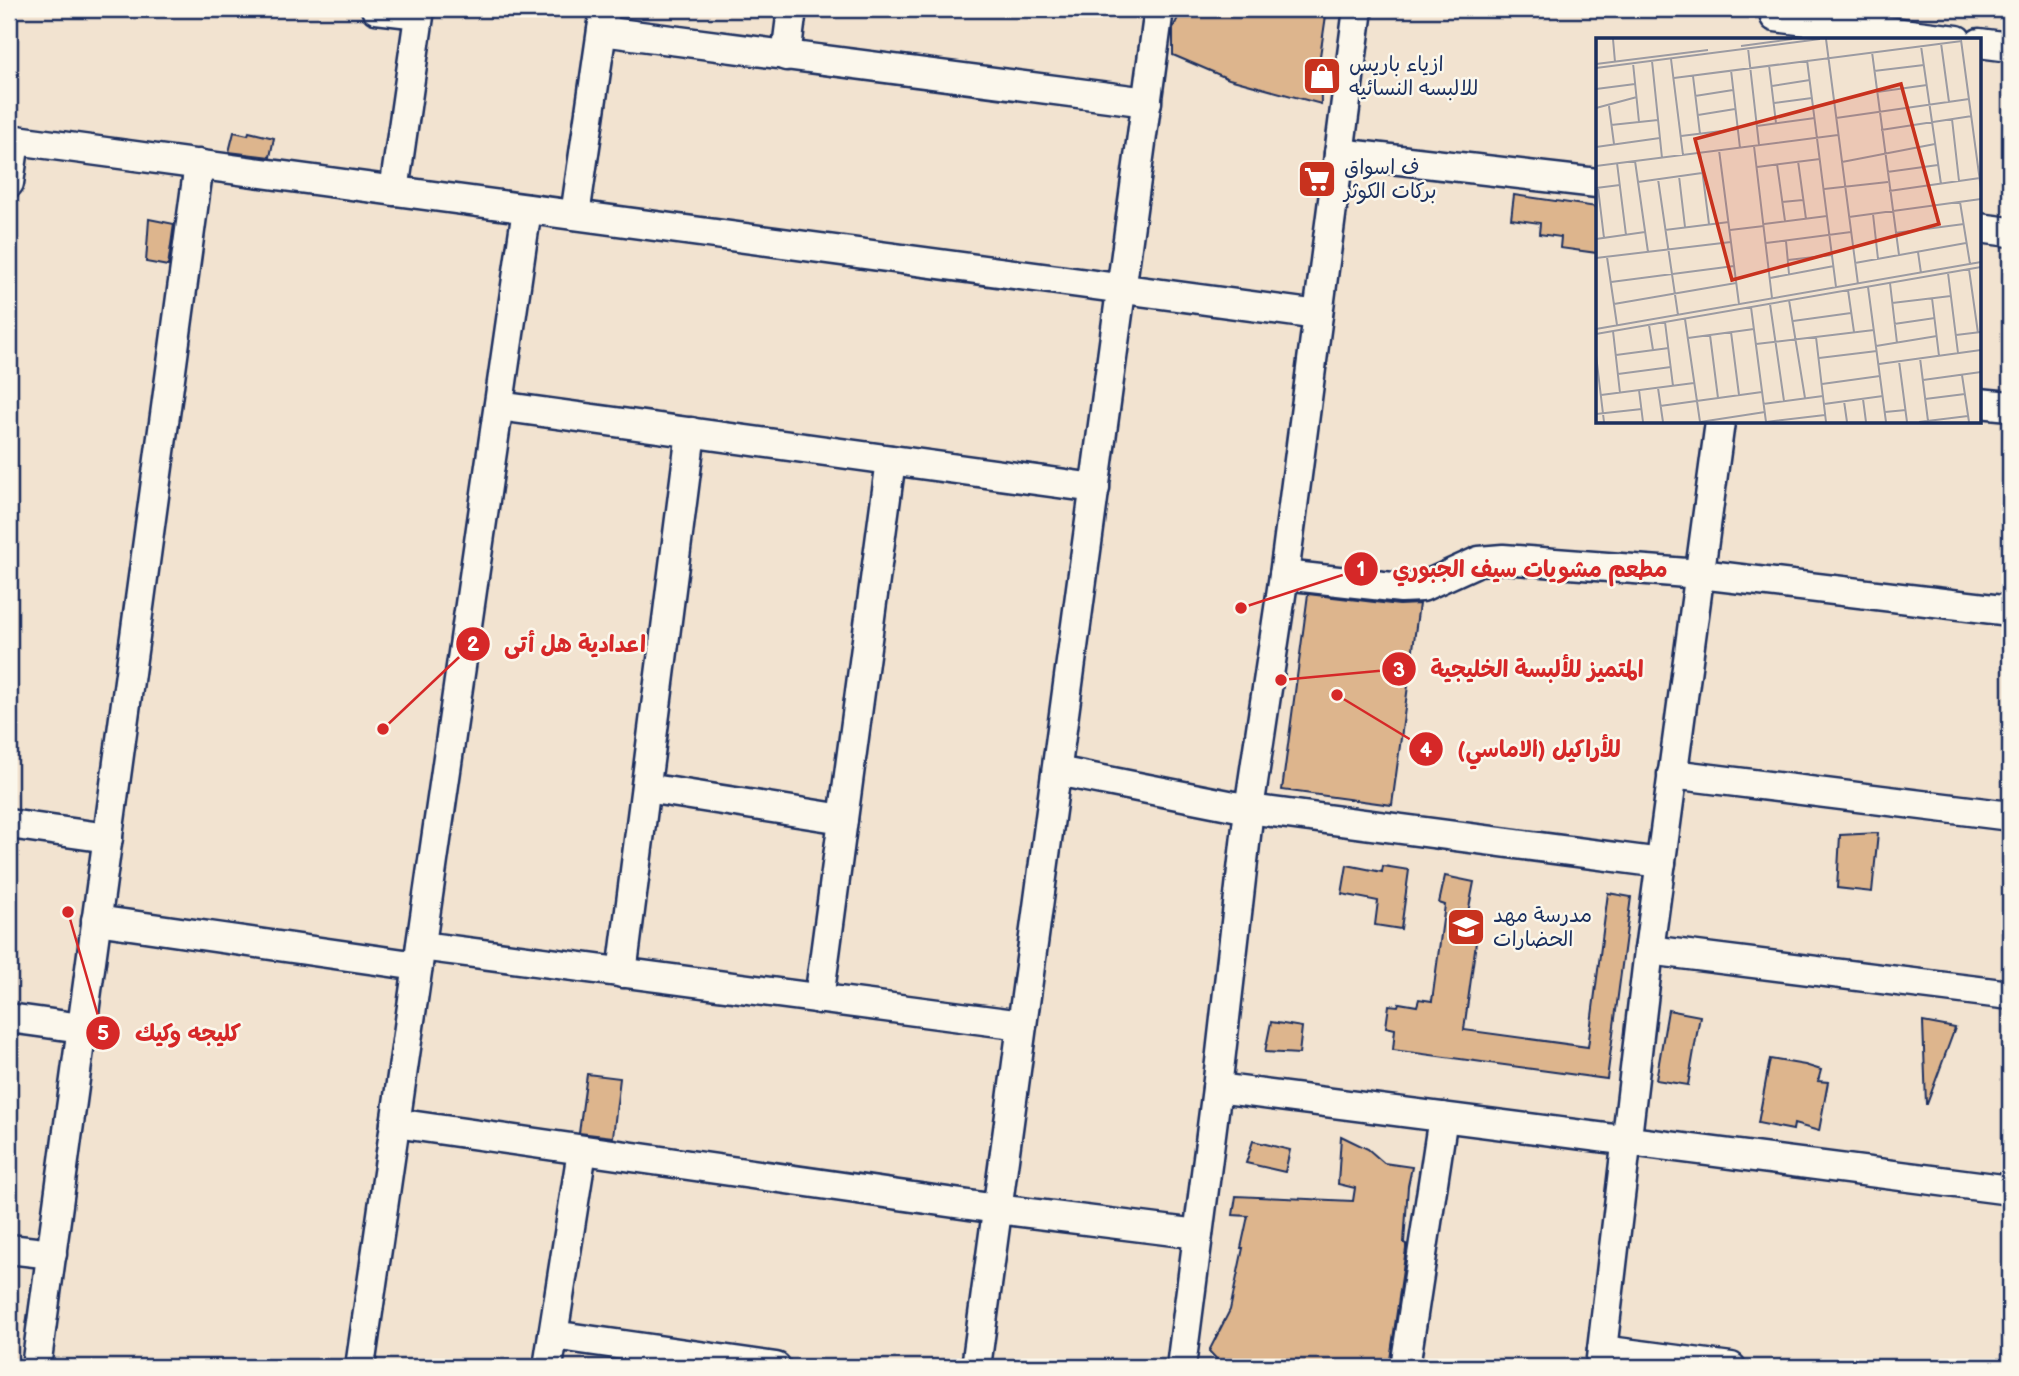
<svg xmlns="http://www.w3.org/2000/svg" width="2019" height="1376" font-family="'Balsamiq Sans','Playpen Sans Arabic',sans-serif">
<rect width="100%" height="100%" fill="#f2e3d0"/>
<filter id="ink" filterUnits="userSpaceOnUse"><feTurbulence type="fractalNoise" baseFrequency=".0143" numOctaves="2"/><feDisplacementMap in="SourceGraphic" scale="14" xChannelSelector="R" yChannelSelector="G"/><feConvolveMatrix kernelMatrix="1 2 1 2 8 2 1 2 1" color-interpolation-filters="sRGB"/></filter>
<g filter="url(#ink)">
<g fill="#ddb58d" stroke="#1b2f5e" stroke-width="2">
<polygon points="1182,9 1327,9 1320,56 1321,104 1229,79 1173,55 1173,28"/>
<polygon points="234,132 248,135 249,132 274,138 270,157 229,152"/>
<polygon points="1514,195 1597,207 1597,253 1560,248 1561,237 1539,234 1540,223 1511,219"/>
<polygon points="149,219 174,224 168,266 146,262"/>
<polygon points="1308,594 1399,605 1419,604 1392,805 1282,790"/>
<polygon points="1878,833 1872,892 1837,888 1840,835"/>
<polygon points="1347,865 1382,872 1383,866 1409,870 1401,929 1375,925 1378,901 1342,894"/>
<polygon points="1445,876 1474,882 1464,933 1477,935 1464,1030 1588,1047 1608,893 1631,897 1607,1079 1393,1050 1395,1029 1386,1027 1389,1005 1398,1006 1399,1003 1417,1006 1419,999 1432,1001 1445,905 1439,903"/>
<polygon points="1668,1010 1700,1016 1688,1085 1656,1080"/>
<polygon points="1271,1022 1302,1027 1299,1054 1265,1052"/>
<polygon points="1923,1022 1955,1028 1927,1104 1926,1104"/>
<polygon points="1770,1059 1805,1065 1821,1070 1818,1081 1828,1082 1819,1131 1794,1124 1793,1130 1758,1123"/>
<polygon points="587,1074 620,1078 613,1137 579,1133"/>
<polygon points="1341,1136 1368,1149 1384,1163 1412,1167 1408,1186 1404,1243 1406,1244 1406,1249 1389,1367 1224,1367 1209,1351 1230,1310 1243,1248 1241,1248 1248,1216 1233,1215 1236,1196 1353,1201 1355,1188 1338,1184"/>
<polygon points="1253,1141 1290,1150 1285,1172 1246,1163"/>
</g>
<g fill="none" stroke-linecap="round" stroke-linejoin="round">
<g stroke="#1b2f5e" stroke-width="33">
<g id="minor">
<polyline points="376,9 419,14"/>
<polyline points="1775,17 1957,40"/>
<polyline points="602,31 1147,102"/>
<polyline points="1979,43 2010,47"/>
<polyline points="786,56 792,9"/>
<polyline points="9,139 1318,315"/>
<polyline points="1339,153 1597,183"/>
<polyline points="9,183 15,140"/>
<polyline points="394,191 420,9"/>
<polyline points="575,215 605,9"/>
<polyline points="1979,228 2010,232"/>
<polyline points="1979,403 2010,406"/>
<polyline points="499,406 1095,488"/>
<polyline points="1284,575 1401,588 1422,587 1479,561 1503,559 1700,574 2010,611"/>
<polyline points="1057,771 1249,809 1661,863"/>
<polyline points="1672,774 2010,816"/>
<polyline points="646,788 843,819"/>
<polyline points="9,824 108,838"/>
<polyline points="96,920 418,966"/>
<polyline points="421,946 1022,1025"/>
<polyline points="1649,950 2010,995"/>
<polyline points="622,973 691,432"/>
<polyline points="819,999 891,460"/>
<polyline points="9,1018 82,1028"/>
<polyline points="1217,1088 2010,1190"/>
<polyline points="395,1123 997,1209 1198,1234"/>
<polyline points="9,1249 52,1254"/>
<polyline points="553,1335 776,1367"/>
<polyline points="1602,1350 1731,1367"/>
<polyline points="36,1367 199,164"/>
<polyline points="360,1367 527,209"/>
<polyline points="548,1367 582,1151"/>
<polyline points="976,1367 1159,9"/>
<polyline points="1181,1367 1217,1088 1249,809 1284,575 1358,9"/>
<polyline points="1405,1367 1443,1117"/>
<polyline points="1600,1367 1649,950 1720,422"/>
</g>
</g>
<use href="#minor" stroke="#fbf7ec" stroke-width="28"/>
</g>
</g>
<defs>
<g id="shop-square" transform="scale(2.0125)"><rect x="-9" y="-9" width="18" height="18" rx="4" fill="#c8321e" stroke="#fbf7ec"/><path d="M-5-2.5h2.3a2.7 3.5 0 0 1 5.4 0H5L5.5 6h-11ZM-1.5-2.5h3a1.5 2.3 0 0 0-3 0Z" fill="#fff"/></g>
<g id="supermarket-square" transform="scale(2.0125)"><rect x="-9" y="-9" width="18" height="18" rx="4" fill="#c8321e" stroke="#fbf7ec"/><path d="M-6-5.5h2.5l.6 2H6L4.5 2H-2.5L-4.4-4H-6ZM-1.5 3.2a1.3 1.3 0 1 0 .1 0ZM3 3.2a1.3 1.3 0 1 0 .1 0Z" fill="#fff"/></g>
<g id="school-square" transform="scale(2.0125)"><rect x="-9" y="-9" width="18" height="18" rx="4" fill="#c8321e" stroke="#fbf7ec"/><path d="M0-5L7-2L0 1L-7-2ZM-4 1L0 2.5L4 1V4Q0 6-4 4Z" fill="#fff"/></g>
</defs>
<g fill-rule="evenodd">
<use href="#shop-square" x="1322" y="76"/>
<use href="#supermarket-square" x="1317" y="179"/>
<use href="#school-square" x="1466" y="927"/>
</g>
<g text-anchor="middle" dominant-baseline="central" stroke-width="5" stroke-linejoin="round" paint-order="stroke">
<g font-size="21" fill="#1b2f5e" stroke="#fbf7ec" text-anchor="start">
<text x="1349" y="64">ازياء باريس<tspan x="1349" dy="24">للالبسه النسائيه</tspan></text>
<text x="1344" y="167">ف اسواق<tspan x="1344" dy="24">بركات الكوثر</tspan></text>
<text x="1493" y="915">مدرسة مهد<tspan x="1493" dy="24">الحضارات</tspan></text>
</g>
</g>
<g transform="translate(1596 38)">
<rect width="385" height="385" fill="#f2e3d0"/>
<path fill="none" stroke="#9c9ba2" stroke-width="2" d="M17,1L19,24M230,1L262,246M365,2L385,151M345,5L353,64M145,8L196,1M325,8L345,146M152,10L163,107M276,14L303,217M75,21L87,117M211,22L240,249M56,23L66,120M37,25L43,84M0,26L112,12M173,27L180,85M0,30L224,1M135,32L144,110M278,33L328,27M97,38L104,96M78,40L366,3M176,48L214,42M0,51L39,46M281,54L331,47M99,58L137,52M178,65L216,60M13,68L18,106M0,70L41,59M102,77L139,71M240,80L373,61M356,81L363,143M15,87L62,82M161,88L219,80M285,92L376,78M85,98L142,91M158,108L176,260M0,109L64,100M123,112L143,266M104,115L113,186M39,123L52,214M202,123L210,181M246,124L339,106M21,125L30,197M181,126L189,183M0,128L242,97M161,129L224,121M291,134L342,127M83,138L89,189M62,141L82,277M42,144L106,135M0,150L24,147M2,150L8,200M228,151L292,144M293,153L384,140M186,164L207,162M364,164L374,226M277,176L282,221M253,179L385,161M168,186L231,178M69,192L133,184M134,192L168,188M299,195L368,186M0,201L49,194M190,203L193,236M170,205L255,194M322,214L325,235M11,219L21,287M0,220L135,204M192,222L236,217M259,225L370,205M373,231L382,295M352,235L362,315M174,240L238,228M15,244L138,228M294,245L301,305M272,249L290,384M252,252L258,294M336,260L343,318M193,262L209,360M296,265L355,258M18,266L140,245M174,266L188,363M155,269L170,384M89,281L104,384M197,283L255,275M69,284L77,348M298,286L339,280M53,287L57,312M0,291L385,224M17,293L24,355M135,294L143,357M0,296L385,229M114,297L122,360M360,297L385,294M220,299L230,384M92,300L158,291M160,306L278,292M280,308L341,298M0,317L8,384M20,317L73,310M223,320L281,313M324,320L332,383M303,323L311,384M283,326L385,312M22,336L75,329M366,337L373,384M327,342L385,334M226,346L284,338M62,350L67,384M43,352L47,384M5,357L98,345M267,361L270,384M329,361L369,356M248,363L251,384M167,366L227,358M228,366L287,358M64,368L166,354M289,374L310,372M0,376L46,371M104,384L169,374M170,384L229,377M323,384L372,378"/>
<path fill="#c8321e" fill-opacity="0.15" stroke="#c8321e" stroke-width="3.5" d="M305,46L343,186L136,242L99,101Z"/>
<rect width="385" height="385" fill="none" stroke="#1b2f5e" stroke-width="3.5"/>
</g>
<path fill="none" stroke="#d62828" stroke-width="2.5" d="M1241 608L1361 569M383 729L473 644M1281 680L1399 669M1337 695L1426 749M68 912L103 1033"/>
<g fill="#d62828" stroke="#fbf7ec" stroke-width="2.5">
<circle cx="1241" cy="608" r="7"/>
<circle cx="383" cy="729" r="7"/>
<circle cx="1281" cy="680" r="7"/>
<circle cx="1337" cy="695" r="7"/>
<circle cx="68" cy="912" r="7"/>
<circle cx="1361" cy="569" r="18"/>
<circle cx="473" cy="644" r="18"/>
<circle cx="1399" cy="669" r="18"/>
<circle cx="1426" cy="749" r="18"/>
<circle cx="103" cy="1033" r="18"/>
</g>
<g font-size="21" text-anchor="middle" font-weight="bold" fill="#fff">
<text x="1361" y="576">1</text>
<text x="473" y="651">2</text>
<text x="1399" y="677">3</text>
<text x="1426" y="757">4</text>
<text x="103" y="1040">5</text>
</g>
<g font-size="23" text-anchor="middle" font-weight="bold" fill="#d62828" stroke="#fbf7ec" stroke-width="5" stroke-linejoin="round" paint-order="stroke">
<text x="1530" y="577">مطعم مشويات سيف الجبوري</text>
<text x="575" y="652">اعدادية هل أتى</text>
<text x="1537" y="677">المتميز للألبسة الخليجية</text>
<text x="1539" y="757">(الاماسي) للأراكيل</text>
<text x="188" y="1041">كليجه وكيك</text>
</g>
<rect width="2019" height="1376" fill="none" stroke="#fbf7ec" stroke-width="35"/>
<rect x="18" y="18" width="1984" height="1341" fill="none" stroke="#1b2f5e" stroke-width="2.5" filter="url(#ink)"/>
</svg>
